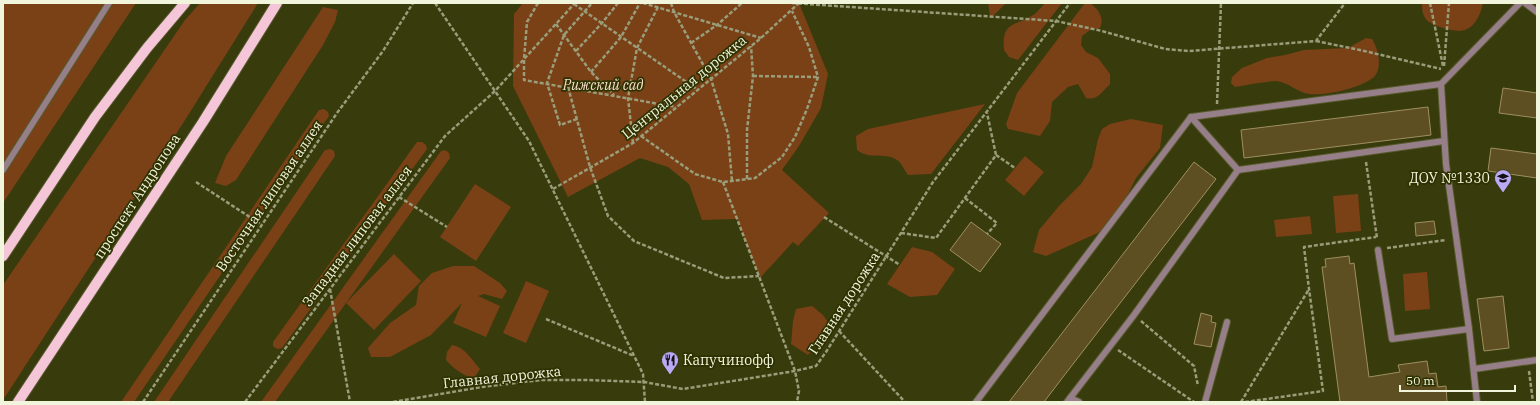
<svg xmlns="http://www.w3.org/2000/svg" width="1540" height="405" font-family="'IBM Plex Serif',serif">
<rect width="100%" height="100%" fill="#383b0b"/>
<g fill="#7a4117">
<polygon points="3,3 136,3 3,203"/>
<polygon points="200,3 258,3 187,117 3,400 3,285 185,20"/>
<polygon points="523,3 799,3 828,74 821,108 799,146 782,170 829,213 798,246 793,242 760,278 737,219 702,220 689,184 668,167 640,158 568,197 513,86 514,14"/>
<polygon points="988,3 1006,3 993,16 990,16"/>
<path d="M1045,3H1062L1018,60L1009,57L1004,50C1001,19 1018,27 1036,13C1039,10 1042,6 1045,3Z"/>
<path d="M1085,3H1090C1098,9 1105,18 1100,28L1090,30L1082,36L1081,45L1086,52L1098,58L1110,74V84C1103,91 1097,101 1086,98L1078,84L1068,87L1052,102L1050,121L1040,136L1008,129L1006,124L1017,93Z"/>
<path d="M1422,3H1483C1481,13 1476,26 1465,30C1456,33 1430,26 1425,18C1422,13 1422,8 1422,3Z"/>
<polygon points="323,7 338,10 335,22 323,45 236,180 226,186 215,183 226,156"/>
<path d="M1366,38L1372,39C1378,48 1383,68 1374,77C1361,88 1326,96 1309,94C1298,93 1287,81 1275,81C1262,82 1248,85 1235,87L1231,83L1232,77L1242,68L1267,58L1285,55L1304,50L1348,48Z"/>
<path d="M985,104L931,174L908,175C904,170 902,163 897,160C887,152 869,160 857,150L856,136L868,129Z"/>
<polygon points="324,109 328,112 329,116 134,402 121,402 319,110"/>
<polygon points="1131,119 1163,125 1160,148 1136,178 1127,196 1126,205 1116,222 1100,232 1046,256 1033,252 1039,230 1059,206 1081,184 1092,167 1098,139 1102,129 1110,124"/>
<polygon points="417,142 422,142 426,145 427,149 282,348 277,349 273,346 273,342"/>
<polygon points="330,149 334,151 335,156 168,402 154,402 325,150"/>
<polygon points="445,150 449,153 450,158 275,402 261,402 441,151"/>
<polygon points="1025,156 1044,172 1024,196 1005,180"/>
<polygon points="475,184 511,207 476,261 440,237"/>
<polygon points="1358,194 1361,231 1336,233 1333,196"/>
<polygon points="1310,216 1312,234 1276,237 1274,220"/>
<polygon points="912,247 932,252 955,269 937,295 910,297 887,284"/>
<polygon points="394,254 421,281 374,330 346,303"/>
<polygon points="453,266 474,266 500,283 507,291 502,299 484,294 478,296 500,306 486,337 453,323 462,303 431,335 390,357 371,357 368,348 390,323 416,305 419,286 432,273"/>
<polygon points="1427,272 1430,309 1405,311 1403,274"/>
<polygon points="526,281 549,291 526,343 503,333"/>
<polygon points="812,306 823,315 831,327 808,355 791,344 793,321 796,309"/>
<path d="M452,345C465,347 472,360 480,369L474,378C464,377 452,367 446,360L447,352Z"/>
</g>
<g fill="#5d4f21" stroke="#9e8f60">
<polygon points="1503,88 1537,93 1537,118 1499,113"/>
<polygon points="1428,107 1431,135 1244,158 1241,130"/>
<polygon points="1491,148 1537,154 1537,178 1488,171"/>
<polygon points="1194,162 1216,179 1063,377 1044,402 1009,402"/>
<polygon points="1434,221 1436,234 1416,236 1415,223"/>
<polygon points="971,222 1001,244 980,272 950,250"/>
<polygon points="1349,256 1350,264 1354,263 1369,377 1400,372 1398,365 1427,361 1429,374 1436,373 1438,387 1446,386 1447,402 1340,402 1322,267 1326,267 1325,259"/>
<polygon points="1503,296 1509,348 1484,351 1477,299"/>
<polygon points="1201,313 1212,316 1211,322 1216,323 1211,347 1194,344"/>
</g>
<g fill="none" stroke-linecap="round" stroke-linejoin="round">
<g stroke="#56592c" stroke-width="8">
<g id="service">
<polyline points="1525,3 1537,12"/>
<polyline points="1441,84 1446,164 1469,329 1477,402"/>
<polyline points="1191,117 1238,170"/>
<polyline points="3,170 109,3"/>
<polyline points="1378,250 1392,339 1469,329"/>
<polyline points="1474,369 1537,360"/>
<polyline points="1070,398 1079,402"/>
<polyline points="976,402 1191,117 1441,84 1520,3"/>
<polyline points="1067,402 1134,315 1238,170 1444,141"/>
<polyline points="1205,402 1227,322"/>
</g>
</g>
<g stroke="#56592c" stroke-width="12">
<g id="primary">
<polyline points="3,256 95,117 147,48 185,3"/>
<polyline points="18,402 203,122 277,3"/>
</g>
</g>
<g stroke="#999d79" stroke-width="2.5" stroke-dasharray="4 2" stroke-linecap="butt">
<polyline points="435,3 529,141 643,374 645,402"/>
<polyline points="538,3 527,22 524,59 524,80 676,107"/>
<polyline points="643,3 761,38"/>
<polyline points="671,3 674,12 711,79 728,134 732,181"/>
<polyline points="792,3 1056,21 1102,31 1165,49 1189,51 1316,41 1345,3"/>
<polyline points="1430,3 1443,66"/>
<polyline points="574,4 698,90"/>
<polyline points="556,24 591,72 614,95"/>
<polyline points="1316,41 1360,50 1441,69"/>
<polyline points="691,43 717,25 742,3"/>
<polyline points="576,51 602,23 618,3"/>
<polyline points="1444,66 1449,3"/>
<polyline points="591,72 621,37 640,3"/>
<polyline points="753,76 818,77"/>
<polyline points="568,87 590,167 608,216 634,241 724,278 759,276"/>
<polyline points="1217,104 1221,3"/>
<polyline points="577,119 560,125 547,83 564,35 592,3"/>
<polyline points="641,136 695,174 723,182 755,178 782,157 795,137 807,109 818,77 809,47 792,11"/>
<polyline points="633,143 628,98 637,48 658,7"/>
<polyline points="996,155 1015,168"/>
<polyline points="1366,162 1377,238"/>
<polyline points="747,179 747,130 753,76 751,46"/>
<polyline points="196,182 262,225"/>
<polyline points="723,182 795,371 799,391 797,402"/>
<polyline points="553,189 633,143 761,38 799,3"/>
<polyline points="399,197 447,227"/>
<polyline points="965,198 997,223 987,234"/>
<polyline points="824,217 900,265"/>
<polyline points="901,233 936,238 996,155 987,113"/>
<polyline points="1387,248 1446,240"/>
<polyline points="330,289 350,402"/>
<polyline points="546,319 634,356"/>
<polyline points="1141,321 1194,366 1198,386"/>
<polyline points="839,331 905,402"/>
<polyline points="1118,350 1194,402"/>
<polyline points="1529,371 1533,402"/>
<polyline points="143,402 337,113 383,51 413,3"/>
<polyline points="245,402 445,136 495,91 575,3"/>
<polyline points="393,402 482,387 541,380 586,380 644,382 683,389 795,371 816,366 826,352 933,182 1070,3"/>
<polyline points="1241,402 1309,289"/>
<polyline points="1245,402 1323,391 1309,289 1304,247 1376,237"/>
</g>
<use href="#service" stroke="#967f88" stroke-width="6"/>
<use href="#primary" stroke="#f4c6d8" stroke-width="10"/>
</g>
<defs>
<g id="school-pin" transform="scale(0.9)"><path d="M0 17L-7.5 6A9.5 9.5 0 1 1 7.5 6Z" fill="#baaaf6" stroke="#2e3100"/><path d="M0-5L7-2L0 1L-7-2ZM-4 1L0 2.5L4 1V4Q0 6-4 4Z" fill="#111"/></g>
<g id="restaurant-pin" transform="scale(0.9)"><path d="M0 17L-7.5 6A9.5 9.5 0 1 1 7.5 6Z" fill="#baaaf6" stroke="#2e3100"/><path d="M-5-6h1v4h1v-4h1v4h1v-4h1v5L-1.5 .5V6h-2V.5L-5-1ZM5-6V6H3V1.5H1.5Q1.5-4 5-6Z" fill="#111"/></g>
</defs>
<g fill-rule="evenodd">
<use href="#school-pin" x="1503" y="178"/>
<use href="#restaurant-pin" x="670" y="360"/>
</g>
<g text-anchor="middle" dominant-baseline="central" stroke-width="3.5" stroke-linejoin="round" paint-order="stroke">
<g font-size="14" font-style="italic" fill="#f8dcca" stroke="#2e3100">
<text x="603" y="85">Рижский сад</text>
</g>
<g font-size="14" fill="#f1f5dc" stroke="#2e3100">
<text transform="translate(684 87) rotate(-39)">Центральная дорожка</text>
<text transform="translate(137 196) rotate(-57)">проспект Андропова</text>
<text transform="translate(269 196) rotate(-56)">Восточная липовая аллея</text>
<text transform="translate(357 236) rotate(-53)">Западная липовая аллея</text>
<text transform="translate(844 303) rotate(-57)">Главная дорожка</text>
<text transform="translate(502 377) rotate(-6)">Главная дорожка</text>
</g>
<g font-size="14" fill="#f1f5dc" stroke="#2e3100" text-anchor="end">
<text x="1490" y="178">ДОУ №1330</text>
<text x="683" y="360" text-anchor="start">Капучинофф</text>
</g>
</g>
<rect width="1540" height="405" fill="none" stroke="#f1f5dc" stroke-width="8"/>
<path d="M1400 385v6h115v-6" fill="none" stroke="#f1f5dc" stroke-width="2"/>
<text x="1406" y="385" font-size="12" fill="#f1f5dc" stroke="#2e3100" stroke-width="3" paint-order="stroke">50 m</text>
</svg>
